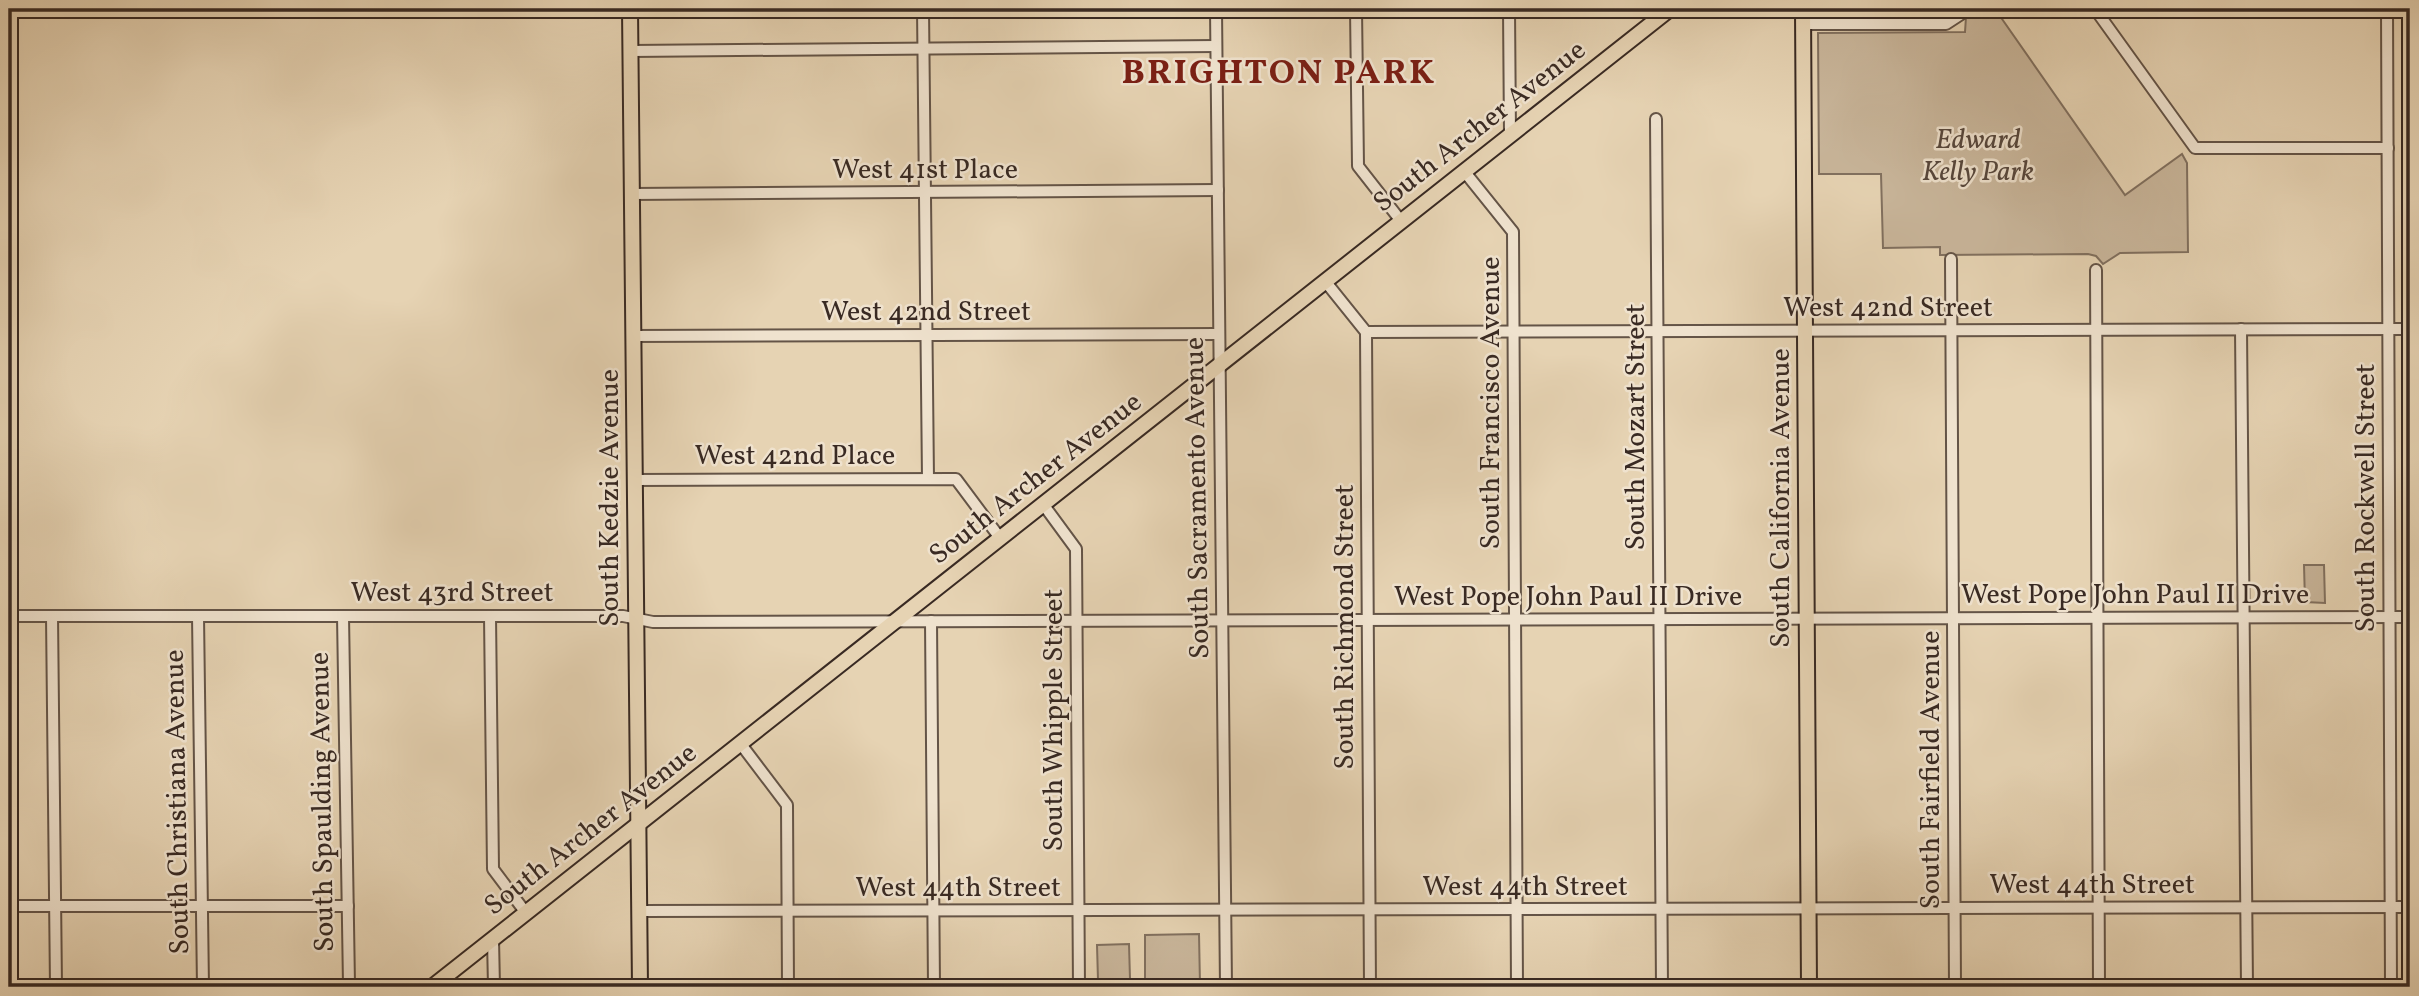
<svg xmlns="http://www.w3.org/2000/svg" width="2419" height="996" font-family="Vollkorn,serif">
<rect width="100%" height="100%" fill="#e6d3b3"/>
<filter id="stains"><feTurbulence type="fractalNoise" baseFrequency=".00286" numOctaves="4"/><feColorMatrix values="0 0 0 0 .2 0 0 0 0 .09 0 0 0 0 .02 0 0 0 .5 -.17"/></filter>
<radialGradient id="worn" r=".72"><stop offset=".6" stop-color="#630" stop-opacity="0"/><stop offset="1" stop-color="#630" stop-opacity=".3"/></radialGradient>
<g fill="#c9b69b" stroke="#81705f" stroke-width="2">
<polygon points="1987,9 1995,9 2125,195 2182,154 2187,163 2188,252 2120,253 2103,264 2096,256 2088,254 1940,255 1940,247 1883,248 1881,174 1819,174 1818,33 1965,32 1966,17 1976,17"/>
<polygon points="2304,565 2324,565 2325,603 2305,602"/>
<polygon points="1199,934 1200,985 1145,986 1145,935"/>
<polygon points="1129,944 1130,979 1098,980 1097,945"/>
</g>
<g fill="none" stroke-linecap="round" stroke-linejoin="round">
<g stroke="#645447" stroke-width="14">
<g id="minor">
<polyline points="923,9 928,479"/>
<polyline points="1216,9 1226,987"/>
<polyline points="1356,9 1358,166 1401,221"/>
<polyline points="1509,9 1510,135"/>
<polyline points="2095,9 2195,148 2388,148"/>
<polyline points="2387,9 2391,987"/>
<polyline points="1803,24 1946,24 1969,9"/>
<polyline points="631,51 1216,46"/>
<polyline points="1656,119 1662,987"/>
<polyline points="1464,171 1513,232 1517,987"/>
<polyline points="632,194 1218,190"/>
<polyline points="1951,259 1955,987"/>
<polyline points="2096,270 2099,987"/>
<polyline points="1325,281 1366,332 1370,987"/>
<polyline points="2241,329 2247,987"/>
<polyline points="1366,332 2410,329"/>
<polyline points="633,336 1219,334"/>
<polyline points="634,480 956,479 1000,538"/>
<polyline points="1043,504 1076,549 1079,987"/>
<polyline points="9,616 623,616 653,622 2410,617"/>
<polyline points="52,616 56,987"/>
<polyline points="198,616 203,987"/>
<polyline points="343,616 349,984 352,987"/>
<polyline points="490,616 493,869 526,913"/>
<polyline points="931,621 934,987"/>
<polyline points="740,743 787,805 788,987"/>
<polyline points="9,906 348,906"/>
<polyline points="639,911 2410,907"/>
<polyline points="493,939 494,987"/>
</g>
</g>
<g stroke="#392a23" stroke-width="18">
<g id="major">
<polyline points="630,9 640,987"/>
<polyline points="1803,9 1809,987"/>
<polyline points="432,987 1670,9"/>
</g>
</g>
<use href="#minor" stroke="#efe2ce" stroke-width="10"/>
<use href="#major" stroke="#e6d3b3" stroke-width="14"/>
</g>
<g text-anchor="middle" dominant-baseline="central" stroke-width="5" stroke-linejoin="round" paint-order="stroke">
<g font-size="28" fill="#392a23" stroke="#efe2ce">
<text transform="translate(1480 127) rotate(-38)">South Archer Avenue</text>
<text x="925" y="170">West 41st Place</text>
<text x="1888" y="308">West 42nd Street</text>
<text x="926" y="312">West 42nd Street</text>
<text transform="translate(1491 403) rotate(-90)">South Francisco Avenue</text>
<text transform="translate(1636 427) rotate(-90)">South Mozart Street</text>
<text x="795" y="456">West 42nd Place</text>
<text transform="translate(1036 479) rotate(-38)">South Archer Avenue</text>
<text transform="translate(610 498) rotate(-90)">South Kedzie Avenue</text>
<text transform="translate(1198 498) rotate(-91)">South Sacramento Avenue</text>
<text transform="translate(1781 498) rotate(-90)">South California Avenue</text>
<text transform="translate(2366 498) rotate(-90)">South Rockwell Street</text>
<text x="452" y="593">West 43rd Street</text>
<text x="2135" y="595">West Pope John Paul II Drive</text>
<text x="1568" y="597">West Pope John Paul II Drive</text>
<text transform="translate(1345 627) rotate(-90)">South Richmond Street</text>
<text transform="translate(1054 720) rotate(-90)">South Whipple Street</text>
<text transform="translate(1931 770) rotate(-90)">South Fairfield Avenue</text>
<text transform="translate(178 802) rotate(-91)">South Christiana Avenue</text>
<text transform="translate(323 802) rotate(-91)">South Spaulding Avenue</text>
<text transform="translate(591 830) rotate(-38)">South Archer Avenue</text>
<text x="2092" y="885">West 44th Street</text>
<text x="1525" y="887">West 44th Street</text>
<text x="958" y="888">West 44th Street</text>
</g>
<g font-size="28" font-style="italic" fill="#56463b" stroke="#efe2ce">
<text x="1978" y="140">Edward<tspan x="1978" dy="32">Kelly Park</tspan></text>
</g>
<g font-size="35" font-weight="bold" letter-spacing="2" fill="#7a1f14" stroke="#efe2ce">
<text x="1279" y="74">BRIGHTON PARK</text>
</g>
</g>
<rect width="2419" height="996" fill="none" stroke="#e6d3b3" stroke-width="35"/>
<rect x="10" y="10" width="2398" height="975" fill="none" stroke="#392a23" stroke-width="3.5"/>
<rect x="18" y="18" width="2384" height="961" fill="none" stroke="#392a23" stroke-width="2"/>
<rect width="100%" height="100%" filter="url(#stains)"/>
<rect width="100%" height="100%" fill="url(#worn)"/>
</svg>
